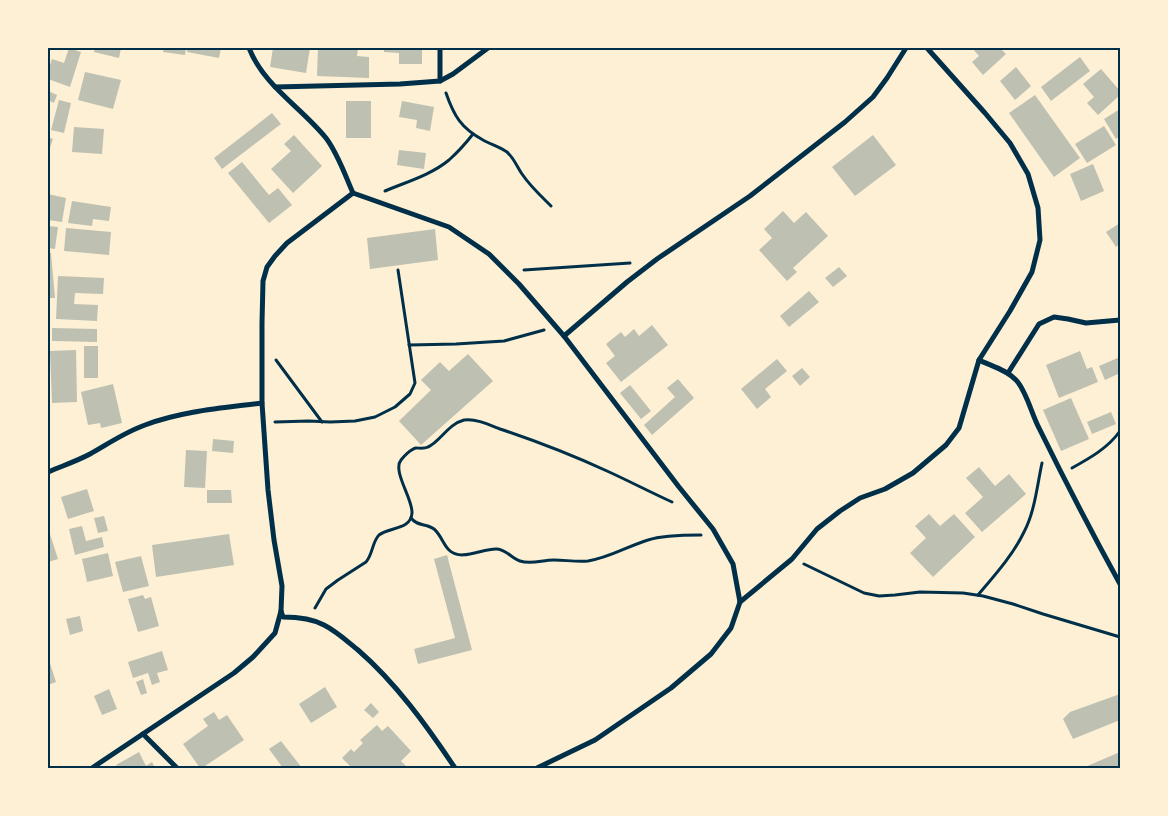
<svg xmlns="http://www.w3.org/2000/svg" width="1168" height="816" font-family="Overpass,sans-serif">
<rect width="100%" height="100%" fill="#fdf0d5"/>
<g fill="#bec0b2">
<polygon points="69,48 81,52 70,87 48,79 48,71 52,59 64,63"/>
<polygon points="95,48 121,48 119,58 94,52"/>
<polygon points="164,48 186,48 185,55 163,52"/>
<polygon points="188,48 221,48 219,58 187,52"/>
<polygon points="273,48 310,48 306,73 270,67"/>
<polygon points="318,48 358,48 357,56 369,57 369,78 317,76"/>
<polygon points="384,48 422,48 422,64 399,64 399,53 384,52"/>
<polygon points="972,48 1000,48 1006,54 983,75 972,62 979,56"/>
<polygon points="1080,57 1090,71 1051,101 1041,87"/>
<polygon points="1016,67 1031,86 1015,100 1000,81"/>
<polygon points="1101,69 1120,91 1120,95 1098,115 1087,103 1094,97 1083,84"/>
<polygon points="85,72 121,80 113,109 78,100"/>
<polygon points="48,91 57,95 54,103 48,100"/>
<polygon points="1035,95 1080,158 1054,177 1009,113"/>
<polygon points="59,100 71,103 64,133 51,130"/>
<rect x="346" y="101" width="25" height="37"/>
<polygon points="402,101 434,107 430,131 416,128 417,120 399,117"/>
<polygon points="1120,109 1120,136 1116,139 1104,119"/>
<polygon points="272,113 281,124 222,169 214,158"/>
<polygon points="1104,126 1116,145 1087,163 1075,144"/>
<polygon points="74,127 104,129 102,154 72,152"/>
<polygon points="294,135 322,166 293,193 271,169 291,151 284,144"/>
<polygon points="873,135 896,165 855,196 832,167"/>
<polygon points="48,137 53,139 48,153"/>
<polygon points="399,150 426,153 424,169 397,165"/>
<polygon points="242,162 269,195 278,188 292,205 269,223 228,173"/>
<polygon points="1093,164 1104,191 1081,201 1070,174"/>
<polygon points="48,194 66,198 62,222 48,220"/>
<polygon points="72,201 111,207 109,221 93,219 92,226 68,223"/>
<polygon points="783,211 794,223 806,212 828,236 793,268 797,272 787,281 759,250 772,238 764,229"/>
<polygon points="1120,223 1120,244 1116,247 1106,232"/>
<polygon points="48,226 58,227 55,249 48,248"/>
<polygon points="66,228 111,232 109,255 64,251"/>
<polygon points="435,229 438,260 370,269 367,238"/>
<polygon points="48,253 51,253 55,298 48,298"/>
<polygon points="839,267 847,276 833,287 825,278"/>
<polygon points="58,276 104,278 103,294 75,293 74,304 98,305 97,321 56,319"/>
<polygon points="809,291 819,302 789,327 780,316"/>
<polygon points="652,325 668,345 621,382 606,363 615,356 606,344 621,332 625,337 634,329 639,336"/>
<polygon points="52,328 97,329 97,342 52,341"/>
<rect x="84" y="346" width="14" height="32"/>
<polygon points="76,350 77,402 52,403 50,351"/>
<polygon points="1080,351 1087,369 1092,367 1098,382 1059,398 1046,365"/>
<polygon points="468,354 493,381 421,445 399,421 431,390 421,380 440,362 449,371"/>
<polygon points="1120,357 1120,373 1105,380 1099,366"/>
<polygon points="777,359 787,371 765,389 771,397 757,409 741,389"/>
<polygon points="802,368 810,377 800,386 792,376"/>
<polygon points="678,379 694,398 652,435 644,425 675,397 667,388"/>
<polygon points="113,384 122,423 101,428 100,423 88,425 81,392"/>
<polygon points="630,385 651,411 641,419 620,393"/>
<polygon points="1071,398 1089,439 1061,451 1043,410"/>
<polygon points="1111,412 1116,424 1092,434 1087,422"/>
<polygon points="213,439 234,441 233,453 212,451"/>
<polygon points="186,450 207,451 205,488 184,487"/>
<polygon points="979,467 995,486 1009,474 1026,494 982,532 965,513 983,497 966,478"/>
<polygon points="87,489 94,511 68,519 61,497"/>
<polygon points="207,490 231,490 232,503 207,503"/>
<polygon points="929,514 940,526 954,514 975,537 933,577 910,553 926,538 915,526"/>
<polygon points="104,516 108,531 98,533 94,518"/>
<polygon points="82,526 86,541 102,537 104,547 75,555 69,529"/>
<polygon points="48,528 58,559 48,562"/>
<polygon points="229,534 234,565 156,577 152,545"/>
<polygon points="108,553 113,576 87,582 82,559"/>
<polygon points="447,555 472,650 418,664 414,649 455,638 434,559"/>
<polygon points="141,556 149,586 123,592 115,562"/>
<polygon points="143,595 145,599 151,597 159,626 138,632 128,599"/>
<polygon points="80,616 83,631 70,635 66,619"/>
<polygon points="162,651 168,670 157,673 160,682 152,685 148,673 133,678 128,662"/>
<polygon points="48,657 56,682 48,685"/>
<polygon points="143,679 147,693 141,695 136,682"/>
<polygon points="325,687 337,707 311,723 299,704"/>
<polygon points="109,689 117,709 102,715 94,696"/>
<polygon points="1120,694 1120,720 1073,739 1063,719 1070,712"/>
<polygon points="371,703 379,712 373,718 364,710"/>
<polygon points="214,712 219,720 227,715 244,740 202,768 200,768 183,744 208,726 203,719"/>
<polygon points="377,725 382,731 388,726 411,751 401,761 406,766 403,768 352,768 342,758 351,749 354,752 363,743 360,740"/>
<polygon points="281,741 302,768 283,768 269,749"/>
<polygon points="139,752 146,766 152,762 155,768 118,768 116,765"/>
<polygon points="1120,752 1120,768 1086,768 1085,767"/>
</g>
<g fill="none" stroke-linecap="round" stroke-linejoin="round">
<g stroke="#003049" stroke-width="3">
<path d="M446,93C454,116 461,128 483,140C490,144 500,147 507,152C514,158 517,167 522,174C530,186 541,196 551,206"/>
<path d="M385,191C406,182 431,175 449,160C458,152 466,143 473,134"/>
<polyline points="524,270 630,263"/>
<polyline points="409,345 456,344 504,341 544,330"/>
<polyline points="276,360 322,422"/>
<polyline points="275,422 309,421 330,422 355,421 375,417 395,407 410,394 415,383 398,270"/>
<path d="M1072,468C1090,458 1108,448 1120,431"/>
<path d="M411,518C418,527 426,523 434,529C441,535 443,544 449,550C461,562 483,548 497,549C507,550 511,558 520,561C531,565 542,560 554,560C565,560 576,562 588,561C609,558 628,546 648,540C663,535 686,535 701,535"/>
<polyline points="804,564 864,593 879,596 895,595 920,592 963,593 983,596 1013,604 1043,614 1120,637"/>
<path d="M978,595C995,575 1013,555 1024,532C1035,511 1037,486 1042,463"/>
<path d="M315,608L326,589L338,580L366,562C373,554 372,542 379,535C389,527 411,530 412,513C413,499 392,471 401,460C404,456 411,449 416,448C420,448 424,449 428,447C440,442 448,424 464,420C475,418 490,425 500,429C536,441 572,455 607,471C629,481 650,492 672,502"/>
</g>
<g stroke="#003049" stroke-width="5">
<path d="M249,48C264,86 301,107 326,138C338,154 345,175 353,193L449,227L489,254L519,284L564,336L679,487L713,529L733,564L740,602L731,628L711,654L671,688L595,740L537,768"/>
<polyline points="440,81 440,48"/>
<polyline points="275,87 400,84 440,81 453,74 488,48"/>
<polyline points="564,336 627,282 657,259 750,196 845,122 873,97 887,78 906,48"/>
<path d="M979,360C991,366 1007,370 1016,380C1026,390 1032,415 1039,428C1065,481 1092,533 1120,584"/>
<polyline points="1008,373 1039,324 1054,317 1068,319 1086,323 1120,320"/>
<path d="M48,472C62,466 77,461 90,454C108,444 125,432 145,425C182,411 223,408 262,403"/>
<polyline points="740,602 792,559 817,529 840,511 860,498 885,489 913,473 946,445 959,428 979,360 1010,311 1032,272 1040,240 1038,208 1028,174 1010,143 985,113 927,48"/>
<path d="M281,611L283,617C296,617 311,618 324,625C336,631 347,641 358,650C396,683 427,726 455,768"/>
<polyline points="143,734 177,768"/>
<polyline points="92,768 234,673 253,657 275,633 281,611 282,586 274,540 268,490 262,403 262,323 263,281 267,267 275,256 287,243 353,193"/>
</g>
</g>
<rect width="1168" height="816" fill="none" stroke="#fdf0d5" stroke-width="98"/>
<rect x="49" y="49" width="1070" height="718" fill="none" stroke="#003049" stroke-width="2"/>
</svg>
